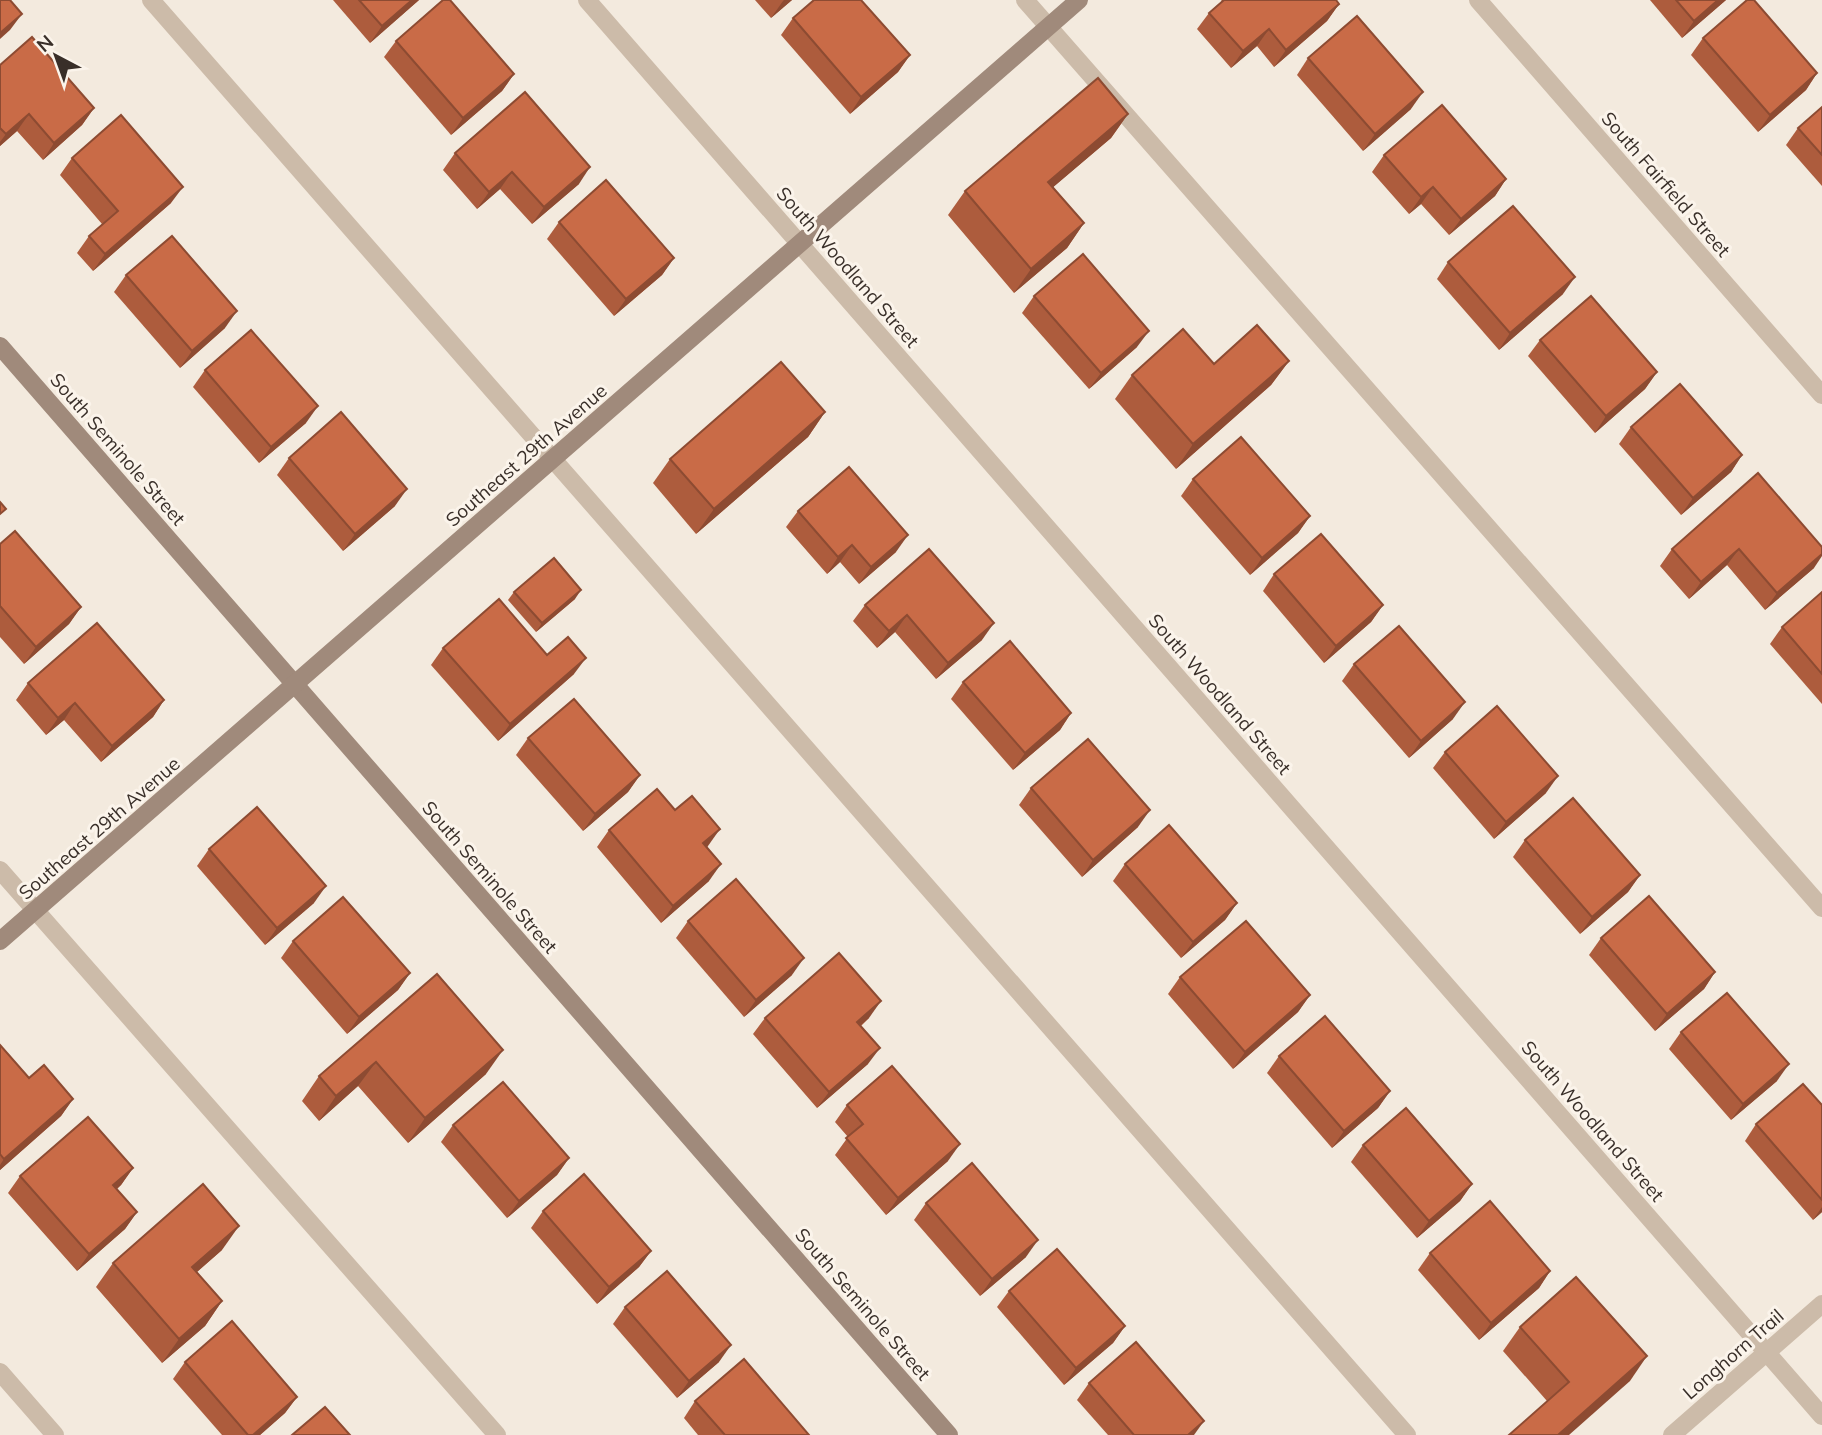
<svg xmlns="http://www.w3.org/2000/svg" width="1822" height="1435" font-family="Mulish,sans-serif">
<rect width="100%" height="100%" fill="#f3eade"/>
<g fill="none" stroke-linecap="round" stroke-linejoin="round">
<g stroke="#ccbba9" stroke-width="18">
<polyline points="151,0 1407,1435"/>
<polyline points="1025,0 1822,908"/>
<polyline points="0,870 497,1435"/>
</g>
<g stroke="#ccbba9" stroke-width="18">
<polyline points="587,0 1822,1416"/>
<polyline points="1478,0 1822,395"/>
<polyline points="0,1372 55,1435"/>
<polyline points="1672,1435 1822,1304"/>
</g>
<g stroke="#a08a7b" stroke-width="18">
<polyline points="0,346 949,1435"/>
<polyline points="0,941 1079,0"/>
</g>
</g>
<g fill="#ad5c3d">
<polygon points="333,0 419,0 370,43"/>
<polygon points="755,0 792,0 771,18"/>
<polygon points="1221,0 1336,0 1339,4 1327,21 1274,67 1257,46 1231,68 1197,29 1209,13 1222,1"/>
<polygon points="1650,0 1726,0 1682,38"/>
<polygon points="793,18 910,55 898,72 850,114 781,35"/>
<polygon points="1703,38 1817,73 1806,90 1758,132 1691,55"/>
<polygon points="396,41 514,74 502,91 451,135 384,57"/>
<polygon points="1308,58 1411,109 1363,151 1297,75"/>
<polygon points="0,65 94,108 82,125 43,160 17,131 0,146"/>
<polygon points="1822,107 1822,186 1786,145 1798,128"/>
<polygon points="1128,114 1111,138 1053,187 1084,223 1067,248 1014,293 948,215 965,191"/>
<polygon points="455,153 579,184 532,224 500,189 477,209 443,170"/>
<polygon points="1384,155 1506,179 1495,196 1449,235 1421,204 1409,214 1372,172"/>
<polygon points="72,158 171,203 93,271 77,253 89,236 102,224 60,175"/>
<polygon points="559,222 674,258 662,275 614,316 547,239"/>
<polygon points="1448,262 1563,294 1499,350 1437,279"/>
<polygon points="126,275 225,328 180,368 114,292"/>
<polygon points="1034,296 1137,347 1089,389 1022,313"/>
<polygon points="1540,340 1657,372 1645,389 1595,433 1528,356"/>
<polygon points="1289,361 1271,385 1176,469 1115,399 1132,375 1214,364"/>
<polygon points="205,370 306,423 259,463 193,387"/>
<polygon points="825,412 808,437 696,534 653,483 670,459"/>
<polygon points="1631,427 1742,455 1731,472 1681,515 1619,444"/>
<polygon points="289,458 395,506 343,551 277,475"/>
<polygon points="1758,473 1814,568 1765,610 1727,565 1689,599 1660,566 1672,549"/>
<polygon points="1193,479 1310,516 1298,533 1250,575 1181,496"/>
<polygon points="798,511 896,552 859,584 840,562 827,574 786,527"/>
<polygon points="0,544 81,607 69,624 24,664 0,637"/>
<polygon points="929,549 982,640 936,679 895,632 877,648 853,621 865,605"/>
<polygon points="1274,574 1383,605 1371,622 1324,663 1263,591"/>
<polygon points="514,592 575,599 536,632 508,600"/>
<polygon points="1822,592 1822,704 1770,644 1782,627"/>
<polygon points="443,648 547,655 574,674 498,741 431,665"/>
<polygon points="1354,664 1453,719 1409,758 1342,681"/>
<polygon points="963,682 1071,713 1060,730 1013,770 951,699"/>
<polygon points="28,683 164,700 153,717 101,762 64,720 46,735 16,700"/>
<polygon points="528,738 640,775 628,792 583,831 516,755"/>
<polygon points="1445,752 1546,793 1494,839 1433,768"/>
<polygon points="1031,788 1138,827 1082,877 1019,805"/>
<polygon points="609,830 708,846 707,847 709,881 661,923 597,847"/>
<polygon points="1525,840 1640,875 1628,892 1580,934 1513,857"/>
<polygon points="209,849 314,903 265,945 197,866"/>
<polygon points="1125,864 1237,903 1225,920 1181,958 1113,881"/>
<polygon points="688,921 792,975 744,1017 676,938"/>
<polygon points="1601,938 1715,972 1704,989 1655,1031 1589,955"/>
<polygon points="293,941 410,973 398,990 347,1034 281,958"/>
<polygon points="437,974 486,1074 408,1143 358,1086 319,1121 302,1101 319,1076"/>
<polygon points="1180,977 1310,995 1298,1012 1233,1069 1168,994"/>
<polygon points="765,1018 869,1018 861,1026 868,1064 817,1108 753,1034"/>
<polygon points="1681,1032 1777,1081 1731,1120 1669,1049"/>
<polygon points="0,1045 29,1078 73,1099 61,1116 0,1170"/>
<polygon points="1279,1056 1390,1091 1378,1108 1332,1148 1267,1073"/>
<polygon points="847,1105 948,1161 886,1215 835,1155 848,1137 835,1122"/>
<polygon points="1822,1105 1822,1212 1813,1220 1745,1141 1756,1124"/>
<polygon points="453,1125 569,1158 557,1175 507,1218 441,1142"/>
<polygon points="1363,1145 1472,1184 1460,1201 1417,1238 1351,1162"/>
<polygon points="133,1168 121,1185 117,1189 137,1212 125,1229 77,1271 8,1193 20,1176"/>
<polygon points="926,1203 1026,1257 980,1296 914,1220"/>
<polygon points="543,1211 651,1251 639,1267 597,1304 531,1228"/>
<polygon points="222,1250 197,1272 222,1301 205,1326 162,1363 96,1287 113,1263"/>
<polygon points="1430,1253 1550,1271 1539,1288 1479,1340 1418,1270"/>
<polygon points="1009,1291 1125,1326 1113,1343 1064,1385 997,1307"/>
<polygon points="625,1307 719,1362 677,1398 613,1324"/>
<polygon points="1520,1327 1630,1381 1547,1401 1503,1351"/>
<polygon points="185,1362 297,1397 285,1413 260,1435 222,1435 173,1379"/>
<polygon points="1089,1383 1194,1435 1108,1435 1077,1400"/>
<polygon points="695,1401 809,1435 698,1435 684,1418"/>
</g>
<g fill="#8d4b32">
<polygon points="412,0 419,0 370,43 382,26"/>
<polygon points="784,0 792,0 771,18 783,1"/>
<polygon points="1718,0 1726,0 1682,38 1694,21"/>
<polygon points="1339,4 1327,21 1274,67 1286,50"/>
<polygon points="22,14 10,30 0,39 0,33"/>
<polygon points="1269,29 1257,46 1231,68 1243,51"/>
<polygon points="910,55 898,72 850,114 861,97"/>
<polygon points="1817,73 1806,90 1758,132 1770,115"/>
<polygon points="514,74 502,91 451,135 463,118"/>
<polygon points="1423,92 1411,109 1363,151 1375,134"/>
<polygon points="94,108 82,125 43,160 54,143"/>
<polygon points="29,114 17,131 0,146 0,142 6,134"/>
<polygon points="1128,114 1111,138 1031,206 1048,182"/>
<polygon points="590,167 579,184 532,224 544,207"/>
<polygon points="512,172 500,189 477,209 489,192"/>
<polygon points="1506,179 1495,196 1449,235 1461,219"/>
<polygon points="183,187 171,203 93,271 105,254"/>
<polygon points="1433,187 1421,204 1409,214 1421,197"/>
<polygon points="1084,223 1067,248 1014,293 1031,269"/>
<polygon points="674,258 662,275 614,316 626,299"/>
<polygon points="1575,277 1563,294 1499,350 1510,333"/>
<polygon points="237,311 225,328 180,368 192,351"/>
<polygon points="1149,331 1137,347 1089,389 1101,373"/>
<polygon points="1289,361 1271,385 1176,469 1193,444"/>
<polygon points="1657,372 1645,389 1595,433 1606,416"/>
<polygon points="318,406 306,423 259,463 271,447"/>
<polygon points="825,412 808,437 696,534 714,509"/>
<polygon points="1742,455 1731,472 1681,515 1693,498"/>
<polygon points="407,489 395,506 343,551 355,534"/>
<polygon points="1310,516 1298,533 1250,575 1262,558"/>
<polygon points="908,535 896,552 859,584 871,567"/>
<polygon points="852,545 840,562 827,574 838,557"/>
<polygon points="1739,549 1727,565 1689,599 1701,582"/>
<polygon points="1822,554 1822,556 1814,568 1765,610 1777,593"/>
<polygon points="581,590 575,599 536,632 542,623"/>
<polygon points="1383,605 1371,622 1324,663 1336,646"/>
<polygon points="81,607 69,624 24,664 36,647"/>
<polygon points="907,615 895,632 877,648 889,631"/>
<polygon points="994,623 982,640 936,679 948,663"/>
<polygon points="586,658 574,674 498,741 510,724"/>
<polygon points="164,700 153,717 101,762 112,746"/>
<polygon points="1465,702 1453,719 1409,758 1421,741"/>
<polygon points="75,703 64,720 46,735 58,718"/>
<polygon points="1071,713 1060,730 1013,770 1025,753"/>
<polygon points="640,775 628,792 583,831 595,814"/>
<polygon points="1558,776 1546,793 1494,839 1506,822"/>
<polygon points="1150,810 1138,827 1082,877 1093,860"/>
<polygon points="720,829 708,846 691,860 703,843"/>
<polygon points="721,864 709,881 661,923 673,906"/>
<polygon points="1640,875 1628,892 1580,934 1592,917"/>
<polygon points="326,886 314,903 265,945 277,928"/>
<polygon points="1237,903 1225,920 1181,958 1193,942"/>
<polygon points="804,958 792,975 744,1017 756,1000"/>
<polygon points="1715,972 1704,989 1655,1031 1667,1014"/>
<polygon points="410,973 398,990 347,1034 359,1017"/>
<polygon points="1310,995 1298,1012 1233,1069 1245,1052"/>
<polygon points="881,1001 869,1018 845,1039 857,1022"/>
<polygon points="880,1048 868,1064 817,1108 829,1092"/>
<polygon points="503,1050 486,1074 408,1143 425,1118"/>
<polygon points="376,1062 358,1086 319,1121 336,1096"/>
<polygon points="1789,1064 1777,1081 1731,1120 1743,1104"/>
<polygon points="1390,1091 1378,1108 1332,1148 1344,1131"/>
<polygon points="73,1099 61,1116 0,1170 0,1165 4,1159"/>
<polygon points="960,1144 948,1161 886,1215 898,1198"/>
<polygon points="569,1158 557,1175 507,1218 519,1201"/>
<polygon points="133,1168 121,1185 102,1202 113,1185"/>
<polygon points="1472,1184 1460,1201 1417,1238 1429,1221"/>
<polygon points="1822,1207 1822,1212 1813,1220"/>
<polygon points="137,1212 125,1229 77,1271 89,1254"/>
<polygon points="239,1226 222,1250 175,1291 192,1267"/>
<polygon points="1038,1240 1026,1257 980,1296 992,1279"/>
<polygon points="651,1251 639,1267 597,1304 609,1287"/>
<polygon points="1550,1271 1539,1288 1479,1340 1491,1323"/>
<polygon points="222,1301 205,1326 162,1363 179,1339"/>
<polygon points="1125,1326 1113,1343 1064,1385 1076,1368"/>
<polygon points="731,1345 719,1362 677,1398 689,1381"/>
<polygon points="1647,1356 1630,1381 1569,1435 1558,1435"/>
<polygon points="297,1397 285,1413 260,1435 253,1435"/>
<polygon points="1204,1421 1194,1435 1188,1435"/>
</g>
<g fill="#c96b47" stroke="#8d4b32" stroke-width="2">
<polygon points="0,0 10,0 22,14 0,33"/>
<polygon points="359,0 412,0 382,26"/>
<polygon points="443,0 450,0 514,74 463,118 396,41"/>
<polygon points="814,0 861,0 910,55 861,97 793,18"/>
<polygon points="1224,0 1336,0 1339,4 1286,50 1269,29 1243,51 1209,13"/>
<polygon points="1676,0 1718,0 1694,21"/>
<polygon points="1747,0 1754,0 1817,73 1770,115 1703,38"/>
<polygon points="1357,16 1423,92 1375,134 1308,58"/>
<polygon points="32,37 94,108 54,143 29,114 6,134 0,128 0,65"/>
<polygon points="1098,78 1128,114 1048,182 1084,223 1031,269 965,191"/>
<polygon points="525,92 590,167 544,207 512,172 489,192 455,153"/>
<polygon points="1442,105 1506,179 1461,219 1433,187 1421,197 1384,155"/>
<polygon points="1822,107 1822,155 1798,128"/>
<polygon points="121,115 183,187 105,254 89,236 118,211 72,158"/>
<polygon points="606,180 674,258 626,299 559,222"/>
<polygon points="1513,206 1575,277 1510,333 1448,262"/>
<polygon points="172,236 237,311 192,351 126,275"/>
<polygon points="1083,254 1149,331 1101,373 1034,296"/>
<polygon points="1591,296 1657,372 1606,416 1540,340"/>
<polygon points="1257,325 1289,361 1193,444 1132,375 1183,329 1214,364"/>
<polygon points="251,330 318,406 271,447 205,370"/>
<polygon points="781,362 825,412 714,509 670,459"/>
<polygon points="1680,384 1742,455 1693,498 1631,427"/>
<polygon points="341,412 407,489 355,534 289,458"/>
<polygon points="1241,437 1310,516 1262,558 1193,479"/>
<polygon points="849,467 908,535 871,567 852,545 838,557 798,511"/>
<polygon points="1758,473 1822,547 1822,554 1777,593 1739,549 1701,582 1672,549"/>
<polygon points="0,502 6,509 0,514"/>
<polygon points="15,531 81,607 36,647 0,606 0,544"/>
<polygon points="1321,534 1383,605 1336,646 1274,574"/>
<polygon points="929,549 994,623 948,663 907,615 889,631 865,605"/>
<polygon points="554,558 581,590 542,623 514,592"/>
<polygon points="1822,592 1822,674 1782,627"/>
<polygon points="499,599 547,655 568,637 586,658 510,724 443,648"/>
<polygon points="97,623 164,700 112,746 75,703 58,718 28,683"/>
<polygon points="1399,626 1465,702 1421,741 1354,664"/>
<polygon points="1010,641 1071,713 1025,753 963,682"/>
<polygon points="574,699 640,775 595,814 528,738"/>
<polygon points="1497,706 1558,776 1506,822 1445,752"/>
<polygon points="1088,739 1150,810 1093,860 1031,788"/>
<polygon points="657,789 675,810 692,796 720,829 703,843 721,864 673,906 609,830"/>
<polygon points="1573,798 1640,875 1592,917 1525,840"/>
<polygon points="257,807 326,886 277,928 209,849"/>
<polygon points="1169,825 1237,903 1193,942 1125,864"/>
<polygon points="736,879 804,958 756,1000 688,921"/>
<polygon points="1649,896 1715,972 1667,1014 1601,938"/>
<polygon points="343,897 410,973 359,1017 293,941"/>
<polygon points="1246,921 1310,995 1245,1052 1180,977"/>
<polygon points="839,953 881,1001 857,1022 880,1048 829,1092 765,1018"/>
<polygon points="437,974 503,1050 425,1118 376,1062 336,1096 319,1076"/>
<polygon points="1727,993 1789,1064 1743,1104 1681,1032"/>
<polygon points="1325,1016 1390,1091 1344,1131 1279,1056"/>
<polygon points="0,1045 29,1078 44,1065 73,1099 4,1159 0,1154"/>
<polygon points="892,1066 960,1144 898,1198 846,1138 863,1124 847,1105"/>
<polygon points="503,1082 569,1158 519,1201 453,1125"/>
<polygon points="1803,1084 1822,1105 1822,1200 1756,1124"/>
<polygon points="1406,1108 1472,1184 1429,1221 1363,1145"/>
<polygon points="88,1117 133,1168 113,1185 137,1212 89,1254 20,1176"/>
<polygon points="972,1163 1038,1240 992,1279 926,1203"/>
<polygon points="584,1174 651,1251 609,1287 543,1211"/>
<polygon points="203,1184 239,1226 192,1267 222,1301 179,1339 113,1263"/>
<polygon points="1490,1201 1550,1271 1491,1323 1430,1253"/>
<polygon points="1057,1249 1125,1326 1076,1368 1009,1291"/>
<polygon points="667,1271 731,1345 689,1381 625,1307"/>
<polygon points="1576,1277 1647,1356 1558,1435 1509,1435 1569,1382 1520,1327"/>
<polygon points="232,1321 297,1397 253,1435 248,1435 185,1362"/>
<polygon points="1136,1342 1204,1421 1188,1435 1134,1435 1089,1383"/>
<polygon points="744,1359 809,1435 725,1435 695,1401"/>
<polygon points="325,1407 350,1435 292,1435"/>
</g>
<g text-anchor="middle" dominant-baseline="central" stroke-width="6" stroke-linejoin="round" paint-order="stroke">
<g font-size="19" fill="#392f29" stroke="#fbf4eb">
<text transform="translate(1666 184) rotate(49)">South Fairfield Street</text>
<text transform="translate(848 267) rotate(49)">South Woodland Street</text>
<text transform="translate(118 449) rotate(49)">South Seminole Street</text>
<text transform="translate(526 455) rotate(-41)">Southeast 29th Avenue</text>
<text transform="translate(1220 694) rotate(49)">South Woodland Street</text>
<text transform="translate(99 828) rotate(-41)">Southeast 29th Avenue</text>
<text transform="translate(490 877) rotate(49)">South Seminole Street</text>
<text transform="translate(1593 1121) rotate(49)">South Woodland Street</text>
<text transform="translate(863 1304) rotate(49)">South Seminole Street</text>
<text transform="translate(1733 1354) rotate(-41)">Longhorn Trail</text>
</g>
</g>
<g transform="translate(56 56) rotate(319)" stroke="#fbf4eb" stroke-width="5" paint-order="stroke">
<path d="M0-5L12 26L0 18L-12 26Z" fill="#392f29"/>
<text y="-10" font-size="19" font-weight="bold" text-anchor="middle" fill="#392f29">N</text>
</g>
</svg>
